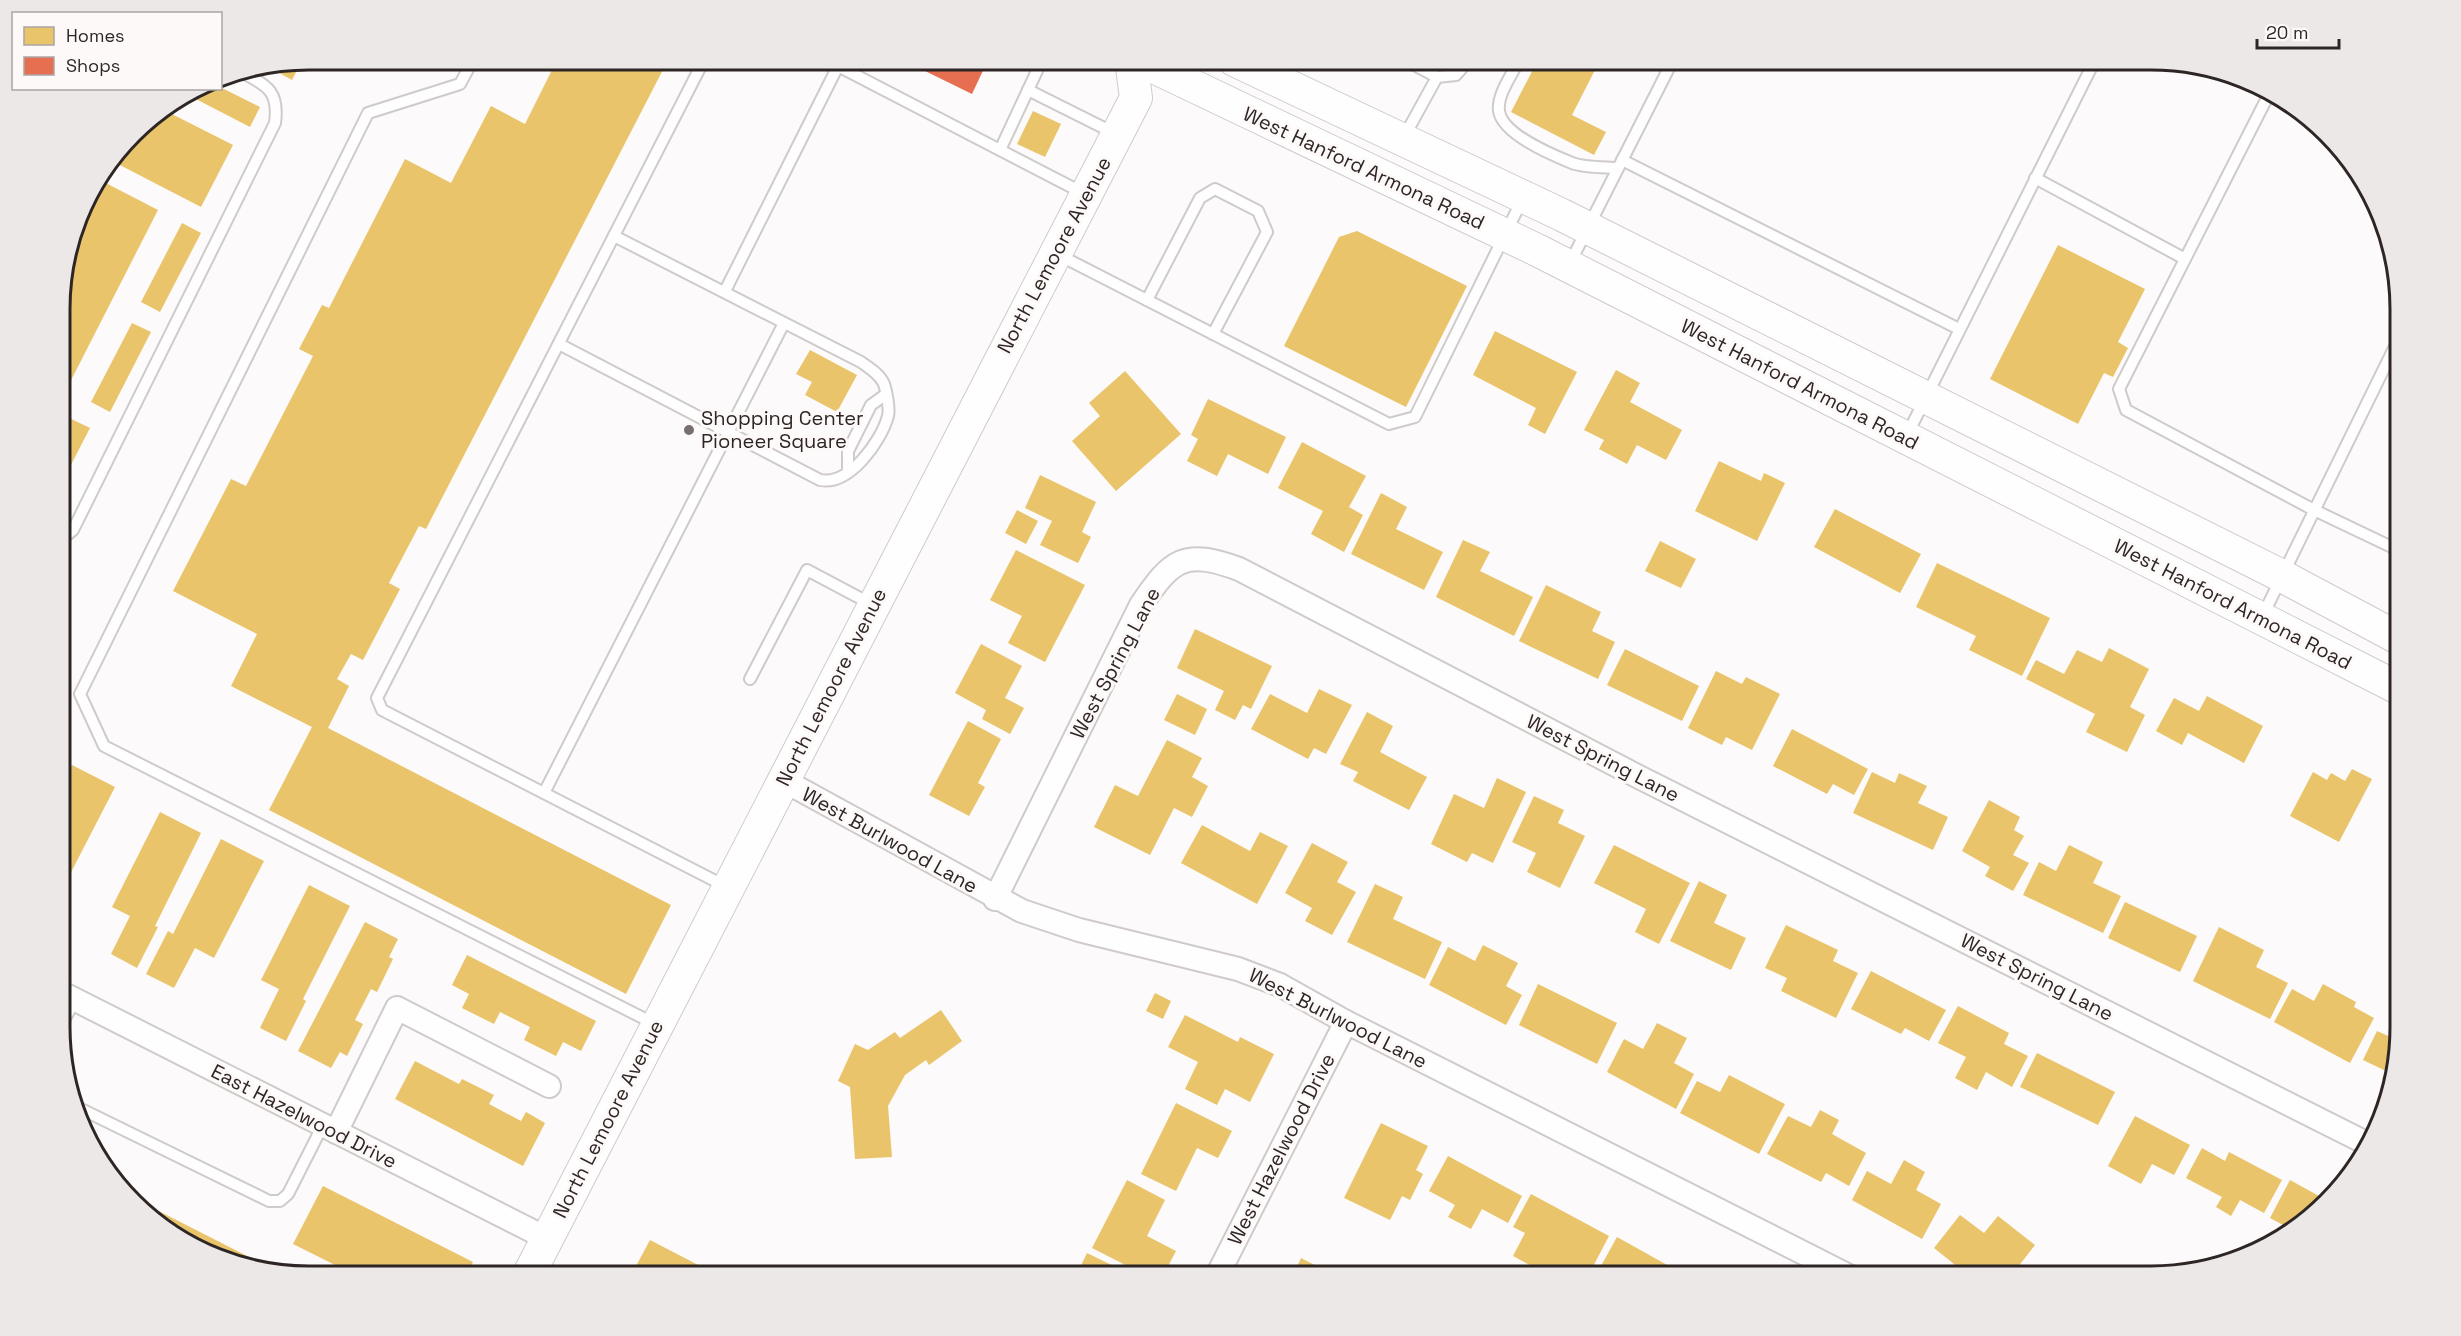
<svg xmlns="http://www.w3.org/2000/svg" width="2461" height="1336" font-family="'Space Grotesk',sans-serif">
<rect width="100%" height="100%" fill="#fcfafa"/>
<g fill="#e9c46a">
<polygon points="557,60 668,60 426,529 419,526 389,583 400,589 363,660 351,654 337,679 349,686 328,728 671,905 626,994 269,810 312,727 231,686 257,634 173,591 231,479 246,486 313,356 299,349 322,305 329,308 405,159 451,183 491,106 525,124"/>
<polygon points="1538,60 1590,60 1598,64 1572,115 1606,132 1594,155 1511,112"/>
<polygon points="302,61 292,80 270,68"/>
<polygon points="220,87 260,107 250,127 192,97 199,88"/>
<polygon points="164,110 233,145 201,207 114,162 145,122"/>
<polygon points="1033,111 1061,124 1045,157 1017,144"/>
<polygon points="100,180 158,210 65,392 61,390 61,293 84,207"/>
<polygon points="182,223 201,233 160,312 141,302"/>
<polygon points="1357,231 1467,286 1406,407 1284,346 1339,237"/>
<polygon points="2058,245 2145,289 2118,342 2128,348 2113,377 2104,373 2078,424 1990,379"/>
<polygon points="132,323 151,332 110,412 91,402"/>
<polygon points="1495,331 1577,372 1545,434 1528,425 1536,408 1473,375"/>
<polygon points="810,350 857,375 837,412 805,395 812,382 796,374"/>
<polygon points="1616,370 1640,383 1630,402 1682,430 1666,460 1637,445 1627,464 1599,449 1604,440 1584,430"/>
<polygon points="1125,371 1181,434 1116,491 1072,441 1100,416 1089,403"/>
<polygon points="1208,399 1286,437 1268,474 1228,454 1217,476 1187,461 1198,439 1191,435"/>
<polygon points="61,414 90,428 61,484"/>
<polygon points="1302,442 1366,476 1349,507 1363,515 1344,552 1311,534 1323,511 1278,488"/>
<polygon points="1719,461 1761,481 1764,473 1785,483 1757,541 1695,511"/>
<polygon points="1040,475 1096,502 1082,532 1091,537 1078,563 1040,545 1052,521 1025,508"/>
<polygon points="1381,493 1407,507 1396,529 1443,552 1424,590 1351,554"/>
<polygon points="1835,509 1921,554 1900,593 1814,547"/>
<polygon points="1017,510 1038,521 1026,544 1005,533"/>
<polygon points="1463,540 1490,552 1480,571 1533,597 1514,636 1436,597"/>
<polygon points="1660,541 1696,559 1681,588 1645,571"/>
<polygon points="1016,550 1085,585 1045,662 1008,643 1022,616 990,600"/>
<polygon points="1937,563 2050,618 2022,676 1969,650 1976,636 1916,607"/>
<polygon points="1546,585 1601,612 1592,631 1615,642 1598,679 1519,641"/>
<polygon points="1195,629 1272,666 1251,709 1243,705 1235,720 1215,710 1224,691 1177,668"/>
<polygon points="981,644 1022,666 1005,698 1024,708 1010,734 982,719 986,710 955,693"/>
<polygon points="2109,648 2149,669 2130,707 2145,715 2127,752 2086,732 2095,714 2026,679 2036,660 2064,674 2077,650 2102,662"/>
<polygon points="1625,649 1699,686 1682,721 1607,685"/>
<polygon points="1716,671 1742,684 1746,677 1780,694 1752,750 1726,737 1722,745 1688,728"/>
<polygon points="1319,689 1352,705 1326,754 1314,748 1308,759 1251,729 1270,694 1307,713"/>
<polygon points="1177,694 1207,709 1195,735 1164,720"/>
<polygon points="2207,696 2263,726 2244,763 2188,733 2182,745 2156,731 2174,698 2199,711"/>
<polygon points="1367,712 1393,726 1380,752 1427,777 1409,810 1353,781 1358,772 1340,764"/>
<polygon points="968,721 1001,739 978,783 985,787 969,816 929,795"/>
<polygon points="1792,729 1868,769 1854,795 1833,784 1827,794 1773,766"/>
<polygon points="1167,740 1202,758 1192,777 1208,786 1192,817 1174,808 1150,855 1094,827 1115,785 1138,796"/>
<polygon points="72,765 115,787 65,884 62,882 62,787"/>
<polygon points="2352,769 2372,779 2339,842 2290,816 2313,772 2327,780 2331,773 2345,781"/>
<polygon points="1872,772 1895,783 1899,773 1927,786 1918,803 1948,817 1933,850 1853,813"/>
<polygon points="1497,778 1526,792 1493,863 1472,853 1467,862 1431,844 1454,794 1484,808"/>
<polygon points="1534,796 1564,810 1558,823 1585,836 1560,888 1527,872 1536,853 1512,842"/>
<polygon points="1989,800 2020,817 2014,830 2024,836 2013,855 2029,863 2013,891 1985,876 1990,867 1962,851"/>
<polygon points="160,812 201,833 155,926 158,927 137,968 111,954 130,916 112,907"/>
<polygon points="1202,825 1250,851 1260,832 1288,846 1257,904 1181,863"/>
<polygon points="221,839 264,861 214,958 195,948 174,988 146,974 168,931 173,934"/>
<polygon points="1312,843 1348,862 1337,882 1356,892 1332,935 1305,921 1312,908 1285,893"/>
<polygon points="1614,845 1690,883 1659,944 1635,932 1646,909 1594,883"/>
<polygon points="2069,845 2103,862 2093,883 2121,896 2103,933 2023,895 2039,862 2056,871"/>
<polygon points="1699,881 1727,895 1714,923 1746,938 1731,970 1670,941"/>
<polygon points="1375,884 1403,897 1393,919 1442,942 1425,979 1347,942"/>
<polygon points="309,885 350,906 303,999 306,1001 286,1041 260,1028 279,989 261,980"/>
<polygon points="2125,902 2197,936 2180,972 2108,938"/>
<polygon points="365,922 398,939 389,957 393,959 377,992 371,989 355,1020 363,1024 347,1056 340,1052 331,1068 298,1051"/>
<polygon points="1786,925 1838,950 1833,961 1858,973 1836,1018 1781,991 1787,978 1765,968"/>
<polygon points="2219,927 2264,950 2256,967 2288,983 2270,1019 2193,981"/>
<polygon points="1483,945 1518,963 1506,986 1522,995 1506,1025 1429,985 1448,947 1475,961"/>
<polygon points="467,955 596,1021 581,1051 563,1042 556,1056 524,1040 530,1027 500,1012 494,1024 462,1008 469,994 452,985"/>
<polygon points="1871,971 1946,1010 1929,1041 1905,1028 1901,1034 1851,1009"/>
<polygon points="1538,984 1617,1023 1597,1064 1519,1025"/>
<polygon points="2323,984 2356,1002 2354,1007 2374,1018 2350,1063 2274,1022 2292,989 2314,1001"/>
<polygon points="1155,993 1171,1001 1163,1019 1146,1011"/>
<polygon points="1958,1006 2009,1033 2004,1044 2028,1056 2012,1087 1986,1072 1977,1090 1955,1078 1966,1057 1938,1043"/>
<polygon points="941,1010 962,1041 929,1065 926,1060 905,1075 888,1106 892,1157 855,1159 850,1087 838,1081 855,1044 868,1050 895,1032 900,1038"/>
<polygon points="1185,1015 1238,1042 1240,1037 1274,1054 1250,1102 1225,1089 1217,1105 1185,1089 1198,1062 1168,1047"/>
<polygon points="2401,1021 2401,1027 2388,1082 2382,1079 2386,1071 2363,1060 2377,1031 2393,1038"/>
<polygon points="1657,1023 1687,1038 1674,1063 1694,1074 1676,1109 1607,1072 1624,1039 1643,1049"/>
<polygon points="2037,1053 2115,1092 2098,1125 2020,1087"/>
<polygon points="415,1061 459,1084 462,1079 494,1095 489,1104 521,1121 526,1112 545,1123 523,1166 395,1099"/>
<polygon points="1729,1075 1785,1104 1759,1154 1680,1113 1697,1081 1720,1092"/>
<polygon points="1176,1103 1232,1131 1218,1158 1197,1148 1176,1191 1141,1174"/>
<polygon points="1820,1110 1839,1120 1832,1134 1866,1153 1849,1186 1826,1173 1821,1182 1767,1154 1788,1116 1811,1127"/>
<polygon points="2135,1116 2190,1145 2174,1175 2152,1164 2141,1184 2108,1166"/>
<polygon points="1381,1123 1428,1146 1416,1170 1423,1174 1410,1200 1402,1196 1390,1220 1344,1198"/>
<polygon points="2202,1148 2225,1161 2229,1152 2282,1180 2264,1213 2240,1200 2231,1216 2216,1207 2222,1197 2186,1178"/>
<polygon points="1448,1156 1522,1196 1508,1223 1482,1209 1471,1229 1448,1217 1455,1205 1429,1191"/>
<polygon points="1904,1160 1925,1172 1916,1190 1941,1204 1922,1239 1852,1200 1867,1171 1891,1184"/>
<polygon points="1127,1180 1165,1200 1147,1236 1176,1251 1163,1276 1147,1276 1092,1248"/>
<polygon points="2290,1180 2328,1201 2294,1231 2270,1218"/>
<polygon points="323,1186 473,1262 466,1276 357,1276 293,1244"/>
<polygon points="1531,1194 1609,1236 1588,1276 1550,1276 1513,1256 1525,1233 1513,1227"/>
<polygon points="141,1202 261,1263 261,1265 199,1250"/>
<polygon points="1960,1215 1984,1233 1998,1216 2035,1245 2011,1276 1969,1276 1934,1248"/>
<polygon points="1617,1237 1669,1266 1664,1276 1596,1275"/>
<polygon points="650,1240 704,1268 700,1276 640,1276 643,1269 636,1266"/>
<polygon points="1087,1253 1134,1276 1076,1276"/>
<polygon points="1301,1258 1336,1276 1293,1276"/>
</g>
<polygon fill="#e76f51" points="925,60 988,60 972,94 921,69"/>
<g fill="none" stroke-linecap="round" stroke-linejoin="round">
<g stroke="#d0cbcb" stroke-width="14">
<g id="service">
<polyline points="473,60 460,84 368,113 80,694 104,746 655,1024"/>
<polyline points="704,60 377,698 382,710 725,886"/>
<polyline points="1405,60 1437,77 1456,75 1469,60"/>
<path d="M1519,60C1512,75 1497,94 1499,111C1502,134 1552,155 1572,163C1585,168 1604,167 1618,168"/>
<polyline points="838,66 1083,193"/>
<polyline points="2259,85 2291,105"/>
<polyline points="1028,90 1114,133"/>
<polyline points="2270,92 2119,389 2126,410 2314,510 2400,551"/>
<polyline points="1404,137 1437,77"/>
<polyline points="1000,150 1042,60"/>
<polyline points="1622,160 1959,329"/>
<polyline points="2035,178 2185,259"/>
<polyline points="1057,254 1389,424 1415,417 1522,200"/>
<polyline points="1570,263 1673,60"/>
<polyline points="725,291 841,60"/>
<polyline points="1147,300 1200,198 1215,189 1258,211 1267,232 1213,334"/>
<path d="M559,344L820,480C849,486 881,442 888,416C890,409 886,390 884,384C880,374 869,368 861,362L614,236"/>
<polyline points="1907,435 2095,60"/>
<polyline points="848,470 848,451 871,405 885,395"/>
<path d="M61,540L73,530L275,123C279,93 269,86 243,73"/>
<polyline points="2263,615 2399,338"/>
<polyline points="750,679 807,570 873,605"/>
<polyline points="544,793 784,323"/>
<polyline points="62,1024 75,1000"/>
<polyline points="75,1106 269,1201 280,1201 288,1194 323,1125"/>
</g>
</g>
<g stroke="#d0cbcb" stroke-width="26">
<g id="minor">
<polyline points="783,780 1022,911 1079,930 1238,969 1280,985 1346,1022 1849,1276"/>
<path d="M995,899L1141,605C1172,559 1184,549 1239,569L1637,776L2370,1145"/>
<polyline points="62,993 546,1238"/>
<polyline points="336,1132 397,1008 549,1086"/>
<polyline points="1217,1276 1346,1022"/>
</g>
</g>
<g stroke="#d0cbcb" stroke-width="34">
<g id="secondary">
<polyline points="1139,60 1537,250 2400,689"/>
<polyline points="1234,60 1562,215 2282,576 2400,639"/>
<polyline points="528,1276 1136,98 1131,60"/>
</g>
</g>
<use href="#service" stroke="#fffefe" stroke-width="10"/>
<use href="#minor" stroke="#fffefe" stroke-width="22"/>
<use href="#secondary" stroke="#fffefe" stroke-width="32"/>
</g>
<circle fill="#767070" stroke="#fdf9f9" stroke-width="2" cx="689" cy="430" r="6"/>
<g text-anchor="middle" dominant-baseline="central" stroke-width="6" stroke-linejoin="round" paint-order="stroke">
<g font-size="20" fill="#2e2625" stroke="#fdf9f9">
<text transform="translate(1364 168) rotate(25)">West Hanford Armona Road</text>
<text transform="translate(1054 255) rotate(-62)">North Lemoore Avenue</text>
<text transform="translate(1800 384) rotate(27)">West Hanford Armona Road</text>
<text transform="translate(2233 604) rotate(27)">West Hanford Armona Road</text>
<text transform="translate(1115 663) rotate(-62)">West Spring Lane</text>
<text transform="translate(831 687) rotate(-63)">North Lemoore Avenue</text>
<text transform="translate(1603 758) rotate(27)">West Spring Lane</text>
<text transform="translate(890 840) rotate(29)">West Burlwood Lane</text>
<text transform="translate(2037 977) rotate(27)">West Spring Lane</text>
<text transform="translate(1338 1018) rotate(27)">West Burlwood Lane</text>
<text transform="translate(304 1116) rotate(27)">East Hazelwood Drive</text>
<text transform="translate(608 1119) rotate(-63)">North Lemoore Avenue</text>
<text transform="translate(1281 1149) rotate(-63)">West Hazelwood Drive</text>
</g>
<g font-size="20" fill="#2e2625" stroke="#fdf9f9" text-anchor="start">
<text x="701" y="418">Shopping Center<tspan x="701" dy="23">Pioneer Square</tspan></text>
</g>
</g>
<path d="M0 0H2461V1336H0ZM309 70H2151A239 239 0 0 1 2390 309V1027A239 239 0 0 1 2151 1266H309A239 239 0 0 1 70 1027V309A239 239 0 0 1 309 70Z" fill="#ece8e8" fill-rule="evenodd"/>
<path fill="none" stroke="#2e2625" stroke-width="3" d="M309 70H2151A239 239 0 0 1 2390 309V1027A239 239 0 0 1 2151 1266H309A239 239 0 0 1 70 1027V309A239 239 0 0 1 309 70Z"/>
<rect x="12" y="12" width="210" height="78" fill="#fdf9f9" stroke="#aaa5a4" stroke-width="1.5"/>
<rect x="24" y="27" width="30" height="18" fill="#e9c46a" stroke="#aaa5a4" stroke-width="1.5"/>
<text x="66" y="42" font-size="18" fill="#2e2625">Homes</text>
<rect x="24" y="57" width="30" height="18" fill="#e76f51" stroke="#aaa5a4" stroke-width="1.5"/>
<text x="66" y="72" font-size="18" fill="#2e2625">Shops</text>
<path d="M2257 39v9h82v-9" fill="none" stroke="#2e2625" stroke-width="3"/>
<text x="2266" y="39" font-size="18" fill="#2e2625" stroke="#fdf9f9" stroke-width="4.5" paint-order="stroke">20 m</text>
</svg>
